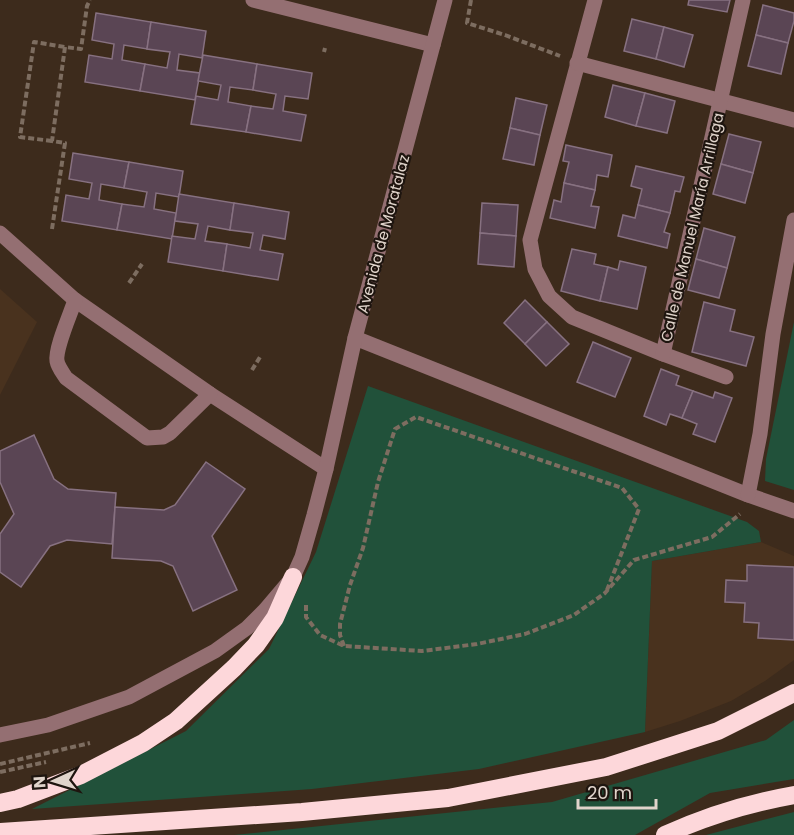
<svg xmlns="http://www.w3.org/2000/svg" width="794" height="835" font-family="Poppins,sans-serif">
<rect width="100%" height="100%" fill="#3d2b1c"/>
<g fill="#49321e">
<polygon points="0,289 37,322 0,395"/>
<polygon points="761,542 794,556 794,660 765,681 731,701 680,721 645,732 652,561"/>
</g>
<g fill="#21513a">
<polygon points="794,322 794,490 765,481 766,459"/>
<polygon points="368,386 747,522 759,531 761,542 652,561 645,732 479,769 312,789 32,809 186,731 269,649 316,552"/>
<polygon points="794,720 794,779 710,793 635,835 234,835 552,802 766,740"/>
<polygon points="794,812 794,835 706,835"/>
</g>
<g fill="#5a4554" stroke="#877181" stroke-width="1.5">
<polygon points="689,0 730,0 727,12 688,5"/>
<polygon points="763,5 794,13 794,21 788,43 756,35"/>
<polygon points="96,13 151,22 147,49 124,45 122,60 145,64 140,91 85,82 89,55 112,59 114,44 92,40"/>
<polygon points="632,19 664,27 656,59 624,51"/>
<polygon points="151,22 206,31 202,58 179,54 177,70 200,73 195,100 140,91 145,64 167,68 170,52 147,49"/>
<polygon points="664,27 693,35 684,67 656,59"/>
<polygon points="756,35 788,43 781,74 748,66"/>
<polygon points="203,55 257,64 253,90 230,87 228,102 251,106 246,132 191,124 196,96 218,100 221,85 198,81"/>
<polygon points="257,64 312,73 308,99 285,96 283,111 306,115 301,141 246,132 251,106 273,109 276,94 253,90"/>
<polygon points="613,85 645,93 636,126 605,117"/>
<polygon points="645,93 675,101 667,133 636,126"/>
<polygon points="516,98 547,105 540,135 510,128"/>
<polygon points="510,128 540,135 534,165 503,159"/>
<polygon points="729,134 761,142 753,173 721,164"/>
<polygon points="566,145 612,155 608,177 597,175 595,190 564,183 569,162 563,161"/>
<polygon points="73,153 129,162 124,188 101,184 99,200 122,204 117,230 62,221 66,195 89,199 92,183 69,179"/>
<polygon points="129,162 183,171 179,197 156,193 154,209 176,213 172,239 117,230 122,204 144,207 147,192 124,188"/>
<polygon points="721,164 753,173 745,203 713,194"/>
<polygon points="636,166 684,177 680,192 675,191 670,213 638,205 642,189 631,186"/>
<polygon points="564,183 595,190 591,206 599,207 595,228 550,218 554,200 561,202"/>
<polygon points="179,194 234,203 230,230 208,226 205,241 227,244 223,271 168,262 172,236 195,239 198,224 175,221"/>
<polygon points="234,203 289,212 285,239 263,235 260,250 283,254 278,280 223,271 227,244 250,248 253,233 230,230"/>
<polygon points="482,203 518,205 516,236 480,233"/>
<polygon points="638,205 670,213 664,232 670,234 667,248 618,236 623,215 635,218"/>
<polygon points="704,228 735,237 727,268 696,259"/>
<polygon points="480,233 516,236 514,267 478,264"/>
<polygon points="572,249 596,254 594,264 608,267 600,301 561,291"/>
<polygon points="696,259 727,268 719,298 688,290"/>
<polygon points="620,261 646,267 637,309 600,301 608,267 618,270"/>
<polygon points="525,300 547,322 525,344 504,323"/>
<polygon points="704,302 735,310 730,331 754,337 746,366 692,352"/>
<polygon points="547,322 569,344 546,366 525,344"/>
<polygon points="593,342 631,358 615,397 577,382"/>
<polygon points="661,369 679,376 676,385 693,391 682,418 670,414 666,425 644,416"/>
<polygon points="693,391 713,398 715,392 732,398 715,442 693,434 697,424 682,418"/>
<polygon points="34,435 54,479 68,489 116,493 115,507 112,544 67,540 50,546 21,587 0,572 0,534 14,514 0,482 0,451"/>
<polygon points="206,462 245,489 212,536 237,590 193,611 173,566 161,561 112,558 115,507 164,510 175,505"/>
<polygon points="747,565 794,567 794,640 758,638 759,623 744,622 745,603 725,602 726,580 747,581"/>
</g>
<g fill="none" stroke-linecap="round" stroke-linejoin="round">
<g stroke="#7d6d60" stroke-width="4" stroke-dasharray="6 3" stroke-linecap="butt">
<polyline points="471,0 467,23 505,35 560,56"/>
<polyline points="324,52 325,48"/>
<polyline points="52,141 20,137 34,42 65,47"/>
<polyline points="52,229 65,143 52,141 65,47 81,49 87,6 90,0"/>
<polyline points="129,283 142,264"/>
<polyline points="252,370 260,357"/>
<polyline points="306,605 306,617 320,635 344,646 422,651 477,644 525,634 574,615 605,593 634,560 712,537 740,514"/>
<polyline points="344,646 340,635 340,624 350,585 363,548 378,482 395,429 416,417 622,488 639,509 607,590"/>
<polyline points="0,764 90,743"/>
<polyline points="0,772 46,762"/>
</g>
<g stroke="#946f72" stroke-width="15">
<polyline points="253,0 433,45"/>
<polyline points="595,0 530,240 535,269 549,296 572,317 663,354 726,377"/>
<polyline points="577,63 794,120"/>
<polyline points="0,233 75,300 210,394 326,469"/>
<path d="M75,300C71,313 55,348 57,361C58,367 63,373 66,378L147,438L163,437L170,433L210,394"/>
<polyline points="355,338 748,495 794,511"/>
<polyline points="663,354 743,0"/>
<polyline points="748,495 760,434 773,334 794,220"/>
<polyline points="0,735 48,725 129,697 215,651 247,628 265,610 293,577 302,557 314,515 326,469 355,338 445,0"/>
</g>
<g stroke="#fdd7da" stroke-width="18">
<polyline points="0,803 18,799 81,775 143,743 176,721 234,668 256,645 275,618 293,577"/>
<polyline points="0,832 302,812 448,798 606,767 718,731 794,693"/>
<path d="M665,835C706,816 749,803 794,795"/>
</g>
</g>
<g text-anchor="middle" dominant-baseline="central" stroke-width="4.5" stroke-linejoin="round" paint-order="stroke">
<g font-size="15" fill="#e0d4cb" stroke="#1e150f">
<text transform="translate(692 227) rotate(-77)">Calle de Manuel María Arrillaga</text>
<text transform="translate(383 234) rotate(-75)">Avenida de Moratalaz</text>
</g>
</g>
<g transform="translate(54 781) rotate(266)" stroke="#1e150f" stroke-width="4.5" paint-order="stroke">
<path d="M0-4.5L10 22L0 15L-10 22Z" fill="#e0d4cb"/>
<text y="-9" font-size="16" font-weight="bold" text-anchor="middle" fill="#e0d4cb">N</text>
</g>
<path d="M578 799v9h78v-9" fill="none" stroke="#e0d4cb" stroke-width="3"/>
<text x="587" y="799" font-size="18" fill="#e0d4cb" stroke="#1e150f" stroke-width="4.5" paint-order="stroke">20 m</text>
</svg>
